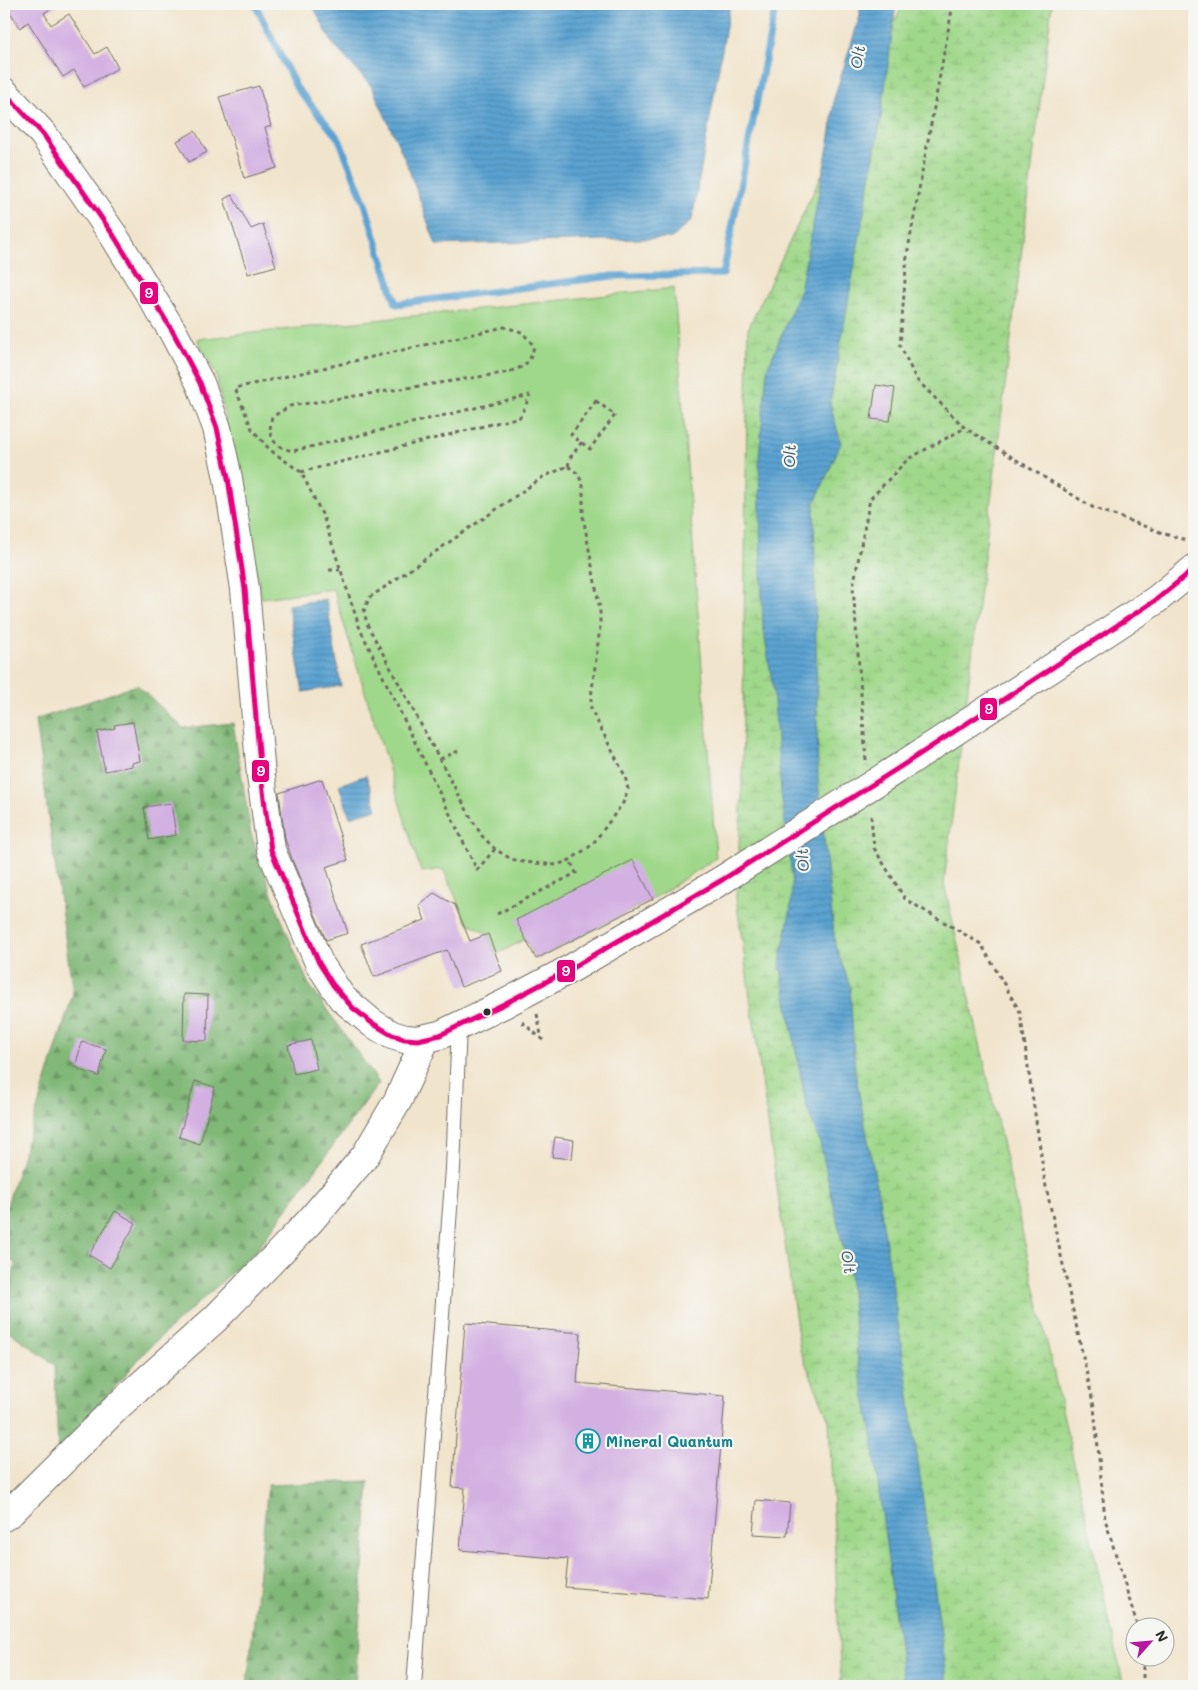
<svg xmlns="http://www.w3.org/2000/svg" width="1198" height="1690" font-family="Mali,sans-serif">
<defs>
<pattern id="forest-firs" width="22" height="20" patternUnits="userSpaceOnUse" patternTransform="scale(1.25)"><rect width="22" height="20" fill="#80b877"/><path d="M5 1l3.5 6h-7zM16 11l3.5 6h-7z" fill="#699662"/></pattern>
<pattern id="wetland-marsh" width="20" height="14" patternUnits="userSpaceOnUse" patternTransform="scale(1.25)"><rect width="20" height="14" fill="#a0d88b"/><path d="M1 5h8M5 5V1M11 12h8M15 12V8" fill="none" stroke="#8aba78"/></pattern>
<pattern id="water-rules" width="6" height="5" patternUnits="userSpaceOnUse" patternTransform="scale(1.25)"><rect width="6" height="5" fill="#5ba3d2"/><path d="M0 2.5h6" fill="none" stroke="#4b85ab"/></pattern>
</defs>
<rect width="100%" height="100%" fill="#f6f6f2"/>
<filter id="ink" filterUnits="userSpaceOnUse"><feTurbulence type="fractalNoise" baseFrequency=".02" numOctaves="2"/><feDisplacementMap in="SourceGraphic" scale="10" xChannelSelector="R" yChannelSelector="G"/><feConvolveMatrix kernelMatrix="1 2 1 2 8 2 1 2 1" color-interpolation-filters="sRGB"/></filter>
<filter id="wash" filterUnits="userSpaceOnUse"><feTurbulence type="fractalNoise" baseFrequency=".0096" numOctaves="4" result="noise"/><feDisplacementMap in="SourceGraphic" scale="20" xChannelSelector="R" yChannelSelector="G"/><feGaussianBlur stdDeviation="1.12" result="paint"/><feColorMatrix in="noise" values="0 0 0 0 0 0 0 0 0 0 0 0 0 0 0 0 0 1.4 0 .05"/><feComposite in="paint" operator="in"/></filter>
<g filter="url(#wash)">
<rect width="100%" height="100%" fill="#f1e4cc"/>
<g fill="url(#forest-firs)" stroke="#567251">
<polygon points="137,685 183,728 233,723 251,834 278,911 308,983 379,1083 256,1251 148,1348 58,1455 55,1365 6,1329 15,1262 4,1258 4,1215 73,994 35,720"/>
<polygon points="369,1481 355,1686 247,1686 268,1485"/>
</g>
<polygon fill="url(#wetland-marsh)" stroke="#66825b" points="903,4 1052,4 944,883 1124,1686 841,1686 829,1420 800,1350 736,897 742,790 748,329"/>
<polygon fill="#a0d88b" stroke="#66825b" points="674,288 716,858 653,899 536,959 525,939 496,955 488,934 467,922 443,869 421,872 333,589 262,598 216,374 197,339"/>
<g fill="url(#water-rules)" stroke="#43677e">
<polygon points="312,4 730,4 692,220 672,238 436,245 407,164 372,87 332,43"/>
<polygon points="860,4 896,4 882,111 830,404 841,443 814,505 818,781 835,944 850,986 855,1072 879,1198 908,1388 948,1686 904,1686 872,1435 858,1361 849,1274 820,1143 806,1105 780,964 791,906 792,876 781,792 773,688 763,625 761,571 759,457 767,370 800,290 831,131 834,98 860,16"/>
<polygon points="326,599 341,686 303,692 288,605"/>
<polygon points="366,775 377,809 350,817 339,785"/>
</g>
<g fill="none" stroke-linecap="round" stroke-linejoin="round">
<polyline stroke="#5ba3d2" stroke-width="7" points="255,4 296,87 339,139 365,204 396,304 612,276 723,274 776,4"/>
</g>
<g id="blocks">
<g fill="#d3b0e2">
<polygon points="5,4 59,4 44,13 51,25 69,14 95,54 107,47 118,68 84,87 74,70 63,77 28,22 20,28"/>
<polygon points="259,86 271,126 265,128 277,168 244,178 219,97"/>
<polygon points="195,131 207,152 189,162 177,141"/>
<polygon points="232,195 251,229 263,224 276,266 248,274 224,199"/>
<polygon points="876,385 895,388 890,421 871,419"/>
<polygon points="133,722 140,761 132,763 132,766 105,771 97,732 115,728 114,725"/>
<polygon points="322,779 348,860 326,867 348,933 326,940 293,862 285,839 279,793"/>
<polygon points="171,803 176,835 149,840 144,807"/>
<polygon points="633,860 653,899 536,959 516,920"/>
<polygon points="434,893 455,905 470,941 488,934 502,971 461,987 447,950 374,977 361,944 425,920 419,905"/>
<polygon points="184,994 208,995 207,1041 183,1040"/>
<polygon points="311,1040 317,1069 294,1074 288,1045"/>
<polygon points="82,1042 106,1049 99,1076 79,1070 79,1068 75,1067"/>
<polygon points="195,1081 215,1087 200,1144 179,1137"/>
<polygon points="555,1137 574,1140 572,1159 552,1157"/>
<polygon points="115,1211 136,1223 110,1268 89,1255"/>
<polygon points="465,1323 581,1333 577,1383 725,1396 708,1599 565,1587 568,1559 460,1550 465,1488 452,1487"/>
<polygon points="756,1500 790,1503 787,1536 753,1534"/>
</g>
</g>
</g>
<g filter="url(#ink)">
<use href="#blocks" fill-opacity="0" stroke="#706c63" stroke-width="1"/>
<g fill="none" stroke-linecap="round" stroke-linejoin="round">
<g stroke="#706c63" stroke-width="16">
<polyline id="service" points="414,1686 453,1169 459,1026"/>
</g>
<g stroke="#706c63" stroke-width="30">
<polyline id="minor" points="4,1517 12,1511 119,1405 215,1319 310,1221 365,1156 398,1100 426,1038"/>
</g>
<g stroke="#706c63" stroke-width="30">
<g id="tertiary">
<polyline points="4,92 43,134 114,236 173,332 200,383 217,428 228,478 245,589 261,776 271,850 319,963 342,998 372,1023 392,1035 405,1039 418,1040 440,1035 504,1004 572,968 722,880"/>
<polyline points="900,767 1156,600 1194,569"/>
</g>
</g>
<g stroke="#706c63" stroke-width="3" stroke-dasharray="4 4" stroke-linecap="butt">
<polyline points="953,4 907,255 900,345 916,379 965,428 1092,507 1168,535 1194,542"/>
<polygon points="596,401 615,415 590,449 571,435"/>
<polygon points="568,466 577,473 583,484 583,516 600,610 600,627 591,698 591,709 625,776 628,789 623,803 592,845 570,860 557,865 523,862 511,859 495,849 482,836 470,816 367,624 364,611 369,598 543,477"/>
<polyline points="568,466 570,458 584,439"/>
<polyline points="301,472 520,417 530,396"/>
<polyline points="329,570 340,570"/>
<polyline points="440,759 458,751"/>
<polyline points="866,760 853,587 870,499 908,459 965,428"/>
<polyline points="871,816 874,848 905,899 981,944 1020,1012 1045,1182 1094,1407 1105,1519 1138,1628"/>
<path d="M495,849L477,870L360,629L323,516L301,472L270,450L252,429L235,388L504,327L522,332L534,346C530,366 522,368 504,373L290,406L272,417C267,436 273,447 293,451L530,395"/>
<polyline points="497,914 576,873 570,860"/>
<polyline points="537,1014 542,1040"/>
<polyline points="522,1022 543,1040"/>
<polyline points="1143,1686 1143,1658"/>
</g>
<use href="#service" stroke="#fff" stroke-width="14"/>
<use href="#minor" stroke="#fff" stroke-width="28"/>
<use href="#tertiary" stroke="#fff" stroke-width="28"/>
<g stroke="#706c63" stroke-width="30" stroke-linecap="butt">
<polyline id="tertiary-bridge" points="722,880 900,767"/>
</g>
<use href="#tertiary-bridge" stroke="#fff" stroke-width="28"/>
<g stroke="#f6f6f2" stroke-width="9">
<polyline id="bus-1" points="4,92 43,134 114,236 173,332 200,383 217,428 228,478 245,589 261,776 271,850 319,963 333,985 353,1008 372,1023 392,1035 405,1039 418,1040 440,1035 504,1004 572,968 722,880 900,767 1156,600 1194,569"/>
</g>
<use href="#bus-1" stroke="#e5007d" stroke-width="5"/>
</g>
</g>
<defs>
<g id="building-ring" transform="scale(1.25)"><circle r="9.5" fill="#f6f6f2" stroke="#0f9aa8" stroke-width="1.5"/><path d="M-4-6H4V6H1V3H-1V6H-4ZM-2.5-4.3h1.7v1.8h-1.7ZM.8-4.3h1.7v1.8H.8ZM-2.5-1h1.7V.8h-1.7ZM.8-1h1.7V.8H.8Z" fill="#0f9aa8"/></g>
</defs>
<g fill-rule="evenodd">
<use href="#building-ring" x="588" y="1441"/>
</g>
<circle fill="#2b2b2b" stroke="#f6f6f2" stroke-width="2" cx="487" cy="1012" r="4.5"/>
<g text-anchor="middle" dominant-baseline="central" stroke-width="4.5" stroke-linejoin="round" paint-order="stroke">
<g font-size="15" font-weight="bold" fill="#0d838f" stroke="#f6f6f2" text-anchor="start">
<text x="606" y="1441">Mineral Quantum</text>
</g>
<g font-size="16" font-style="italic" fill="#3e5b6e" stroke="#f6f6f2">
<text transform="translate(857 57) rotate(-80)">Olt</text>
<text transform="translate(789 456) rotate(-88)">Olt</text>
<text transform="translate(802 860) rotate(-94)">Olt</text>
<text transform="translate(849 1262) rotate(81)">Olt</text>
</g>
</g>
<g stroke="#f6f6f2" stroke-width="2">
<rect x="139" y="281" width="20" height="24" rx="5" fill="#e5007d"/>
<rect x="979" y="697" width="19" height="24" rx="5" fill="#e5007d"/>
<rect x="251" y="759" width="19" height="24" rx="5" fill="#e5007d"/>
<rect x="556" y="959" width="20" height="24" rx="5" fill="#e5007d"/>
</g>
<g font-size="14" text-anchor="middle" font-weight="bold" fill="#fff">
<text x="149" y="298">9</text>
<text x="989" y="714">9</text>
<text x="261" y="776">9</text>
<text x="566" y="976">9</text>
</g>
<rect width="1198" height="1690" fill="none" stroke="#f6f6f2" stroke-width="20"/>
<g transform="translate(1150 1642) rotate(63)"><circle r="24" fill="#f6f6f2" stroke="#a5a5a2"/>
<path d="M0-4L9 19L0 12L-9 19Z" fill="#b5179e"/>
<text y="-8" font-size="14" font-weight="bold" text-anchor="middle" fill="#2b2b2b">N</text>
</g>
</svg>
